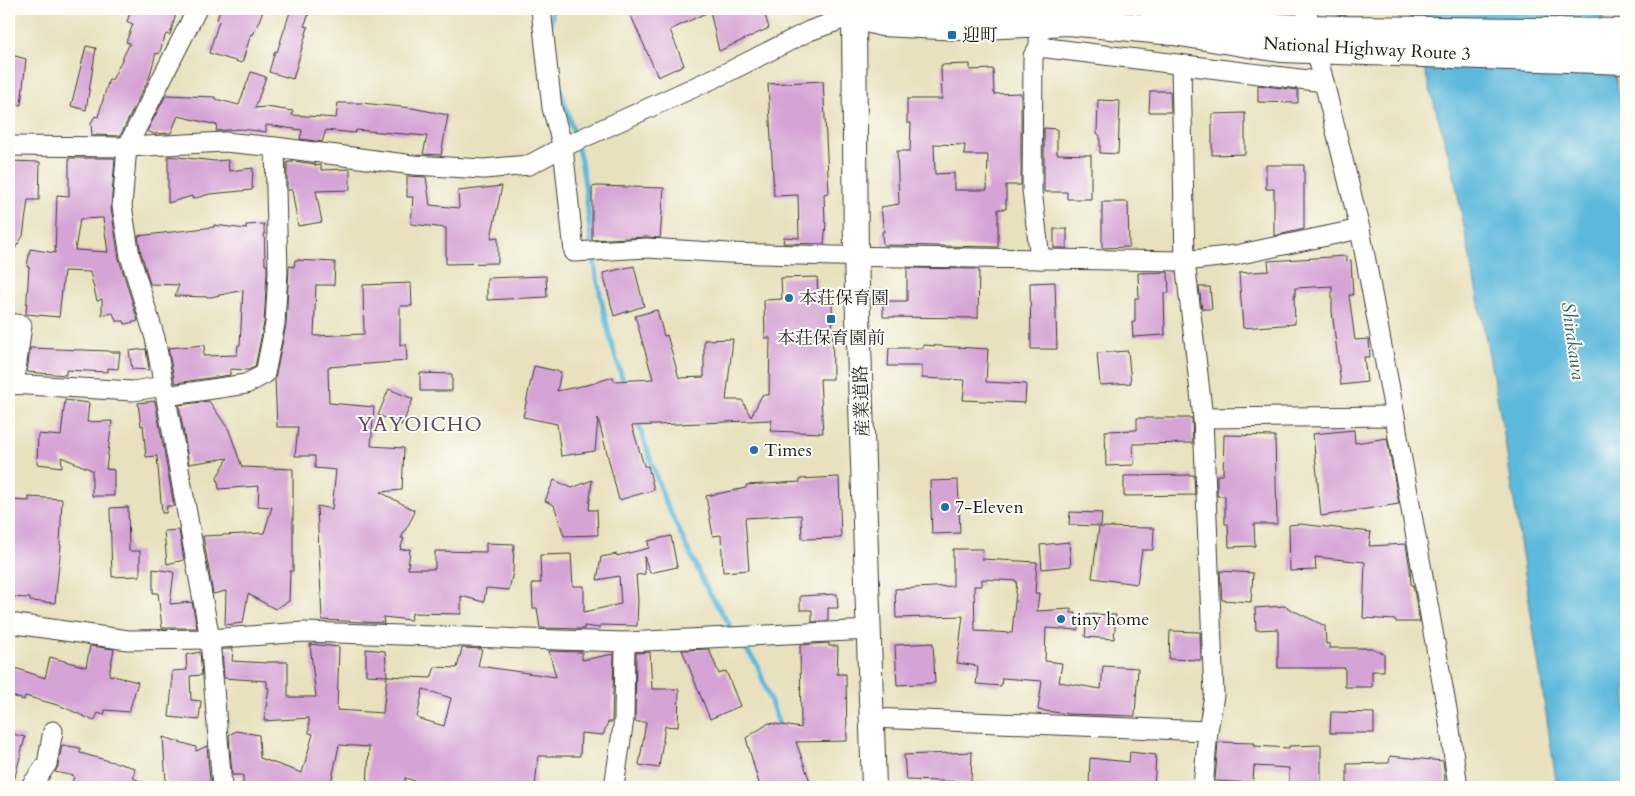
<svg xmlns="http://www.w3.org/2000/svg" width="1635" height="796" font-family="Cardo,'Noto Serif JP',serif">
<rect width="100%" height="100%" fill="#fdfcf7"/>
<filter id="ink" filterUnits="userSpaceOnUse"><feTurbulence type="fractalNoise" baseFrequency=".02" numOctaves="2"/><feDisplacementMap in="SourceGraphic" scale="10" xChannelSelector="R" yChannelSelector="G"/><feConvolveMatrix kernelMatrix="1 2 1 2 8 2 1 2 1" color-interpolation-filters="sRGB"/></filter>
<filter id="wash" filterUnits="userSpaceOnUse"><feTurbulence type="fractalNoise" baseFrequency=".0096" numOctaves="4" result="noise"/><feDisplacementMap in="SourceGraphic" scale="20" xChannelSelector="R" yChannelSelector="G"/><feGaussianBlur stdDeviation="1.12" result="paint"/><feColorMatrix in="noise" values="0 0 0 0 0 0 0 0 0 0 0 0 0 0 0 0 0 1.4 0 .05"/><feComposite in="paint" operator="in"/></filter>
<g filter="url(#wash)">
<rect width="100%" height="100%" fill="#e8e1bd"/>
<polygon fill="#5db9db" stroke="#3c6a7c" points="1407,9 1602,9 1622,110 1626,254 1626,787 1557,787 1503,428 1453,170"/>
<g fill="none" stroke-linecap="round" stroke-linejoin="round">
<g stroke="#5db9db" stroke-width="5">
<polyline points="550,23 552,18 551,9"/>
<polyline points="557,78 575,137"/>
<path d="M577,145C586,176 587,208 591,240C598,289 608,339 625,386"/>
<polyline points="637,420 664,499 706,587 734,632"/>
<polyline points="740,641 757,664 781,730"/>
</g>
</g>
<g id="blocks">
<g fill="#d5a3d5" fill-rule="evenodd">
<polygon points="131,9 160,9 176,14 170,35 166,34 159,54 156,53 149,78 120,136 92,135 91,123 95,116 98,117 109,79 112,80 130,43 126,42 133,24 127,22"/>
<polygon points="221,9 264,9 253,35 251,34 242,63 209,53 219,21 217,19"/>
<polygon points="291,9 311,9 304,26 308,27 293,79 269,72 275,51 277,52"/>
<polygon points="628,9 763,9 769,28 719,51 710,11 670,30 684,65 658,77"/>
<polygon points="86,46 96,48 86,110 71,106"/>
<polygon points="11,55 26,59 21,105 13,104"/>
<path d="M970,64V70L993,69L994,94L1021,93V185H1006V209H998V247L883,245L882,232H884L881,207L899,204L897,151H910L911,123H907V99H942L941,65ZM934,144L965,145L964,155H988L987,190H954V173L935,174Z"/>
<polygon points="251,72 266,77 255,108 266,107 293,111 292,115 336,118 338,103 361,103 412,108 448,115 441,155 423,154 427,136 356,130 355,133 326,130 322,142 300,139 302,130 266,125 266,132 241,129 216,131 217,125 178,116 171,133 154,134 147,131 166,95 215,97 215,99 239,105"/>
<polygon points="823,81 829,193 824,194 825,223 826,223 824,244 783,243 784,237 799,238 798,195 774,196 768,84"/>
<polygon points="1258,85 1298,90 1298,103 1258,102"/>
<polygon points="1150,91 1170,91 1171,112 1149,112"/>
<polygon points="1098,100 1120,101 1118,154 1100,153 1100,136 1097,133"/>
<polygon points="1245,113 1245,154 1212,155 1212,114"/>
<polygon points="1044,128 1057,129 1057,154 1091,155 1091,199 1067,199 1067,192 1044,192"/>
<polygon points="168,156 215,161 228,160 229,171 253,168 252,190 210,194 192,199 192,196 168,203"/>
<path d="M69,158H115L111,208L119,259L138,321L125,324L124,321H116L113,313L102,316V299L97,301L90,272L64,271L59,317L26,314L29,267H27L30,249L55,253L57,195L69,196ZM103,218L108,252L75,250L80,219Z"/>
<polygon points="9,161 40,162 39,200 28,200 23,236 9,258"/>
<polygon points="294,161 315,164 315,166 321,165 321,170 350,169 350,190 316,191 322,222 298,226 292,190 287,190 287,162 294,162"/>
<polygon points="1266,165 1304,165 1304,229 1274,236 1274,189 1266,189"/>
<polygon points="407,176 426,177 430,205 459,208 458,191 502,186 491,238 498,237 498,263 446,264 446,228 411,224 413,197 407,197"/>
<polygon points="597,186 664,188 660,238 646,237 592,240 592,187"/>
<polygon points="1102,202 1128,202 1129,247 1102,248"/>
<polygon points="264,224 265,265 267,265 267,272 264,323 255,367 248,370 230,369 230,375 175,383 168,348 205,345 203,356 237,355 238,345 240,345 243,290 211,297 175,296 179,285 150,284 141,253 138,236 214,227 214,225 246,229 246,225"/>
<rect x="1054" y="229" width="13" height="19"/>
<polygon points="1346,256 1346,261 1351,260 1353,295 1349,295 1355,340 1369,339 1370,357 1364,357 1367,382 1341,385 1332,311 1332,286 1295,288 1295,296 1294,296 1295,324 1243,328 1239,273 1269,271 1268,261"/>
<polygon points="295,260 335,262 334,285 316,285 314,336 364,334 363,285 411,283 412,306 400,306 400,345 406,344 407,361 328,367 329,403 374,407 371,446 404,448 402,490 380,492 414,510 413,516 401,538 404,538 400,550 410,549 408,569 435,569 435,551 486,552 486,543 514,544 513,572 509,590 486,588 484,602 461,596 461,614 412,613 411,620 383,617 384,623 322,620 317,506 332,509 336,470 315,468 315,456 295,456 298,427 277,427 275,378 286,325 289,266 294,267"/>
<polygon points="634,266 644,306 614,316 603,273"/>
<polygon points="907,268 979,269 978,318 883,317 883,301 907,301"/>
<polygon points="1168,272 1169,293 1164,293 1165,335 1133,337 1132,322 1135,322 1135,298 1139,298 1138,273"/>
<polygon points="546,276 547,297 487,300 487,278"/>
<polygon points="817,277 818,294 832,294 833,379 820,379 823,433 770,431 772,420 632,426 644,466 648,466 654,490 619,500 598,418 595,451 561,456 557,424 523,417 534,366 561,372 557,391 591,384 613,377 614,381 653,379 635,316 657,310 664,336 667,335 679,378 704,377 704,340 733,339 726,400 742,400 751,417 762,395 769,395 770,338 765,338 764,300 782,299 781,278"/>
<polygon points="1055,282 1057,349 1031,349 1030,283"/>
<polygon points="1199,287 1210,287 1212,309 1202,309"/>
<polygon points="923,345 988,349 986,382 1026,384 1025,403 963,400 965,380 922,378 922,366 888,366 889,348 923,348"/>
<polygon points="30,348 109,351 109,352 120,352 118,369 108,368 108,372 66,370 66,375 27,372"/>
<polygon points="146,349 149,370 132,369 129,351"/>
<polygon points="1128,351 1131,383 1100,385 1097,353"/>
<polygon points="420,373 452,374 452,391 420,391"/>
<polygon points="389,389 413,399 402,425 378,415"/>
<polygon points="65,400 89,403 87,422 112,421 106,469 114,470 114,496 92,496 92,470 61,457 62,467 37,464 38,434 61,436"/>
<polygon points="155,401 174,506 167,506 166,513 162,513 157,456 146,457 143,425 141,426 138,403"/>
<polygon points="209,401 229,430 242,467 293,469 293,571 290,571 289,601 275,609 248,594 243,623 225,625 226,591 213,594 203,536 264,533 272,507 258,506 259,486 219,489 217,477 228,458 189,464 179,405"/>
<polygon points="1137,418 1192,418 1193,443 1133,444 1134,465 1106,466 1105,431 1137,430"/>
<polygon points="1354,430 1355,443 1387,438 1399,504 1321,516 1313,434"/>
<polygon points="1224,435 1275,436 1277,524 1254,524 1255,546 1229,547 1228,524 1225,524 1225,496 1217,496 1217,475 1223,475"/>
<polygon points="1194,475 1195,495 1124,496 1124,476"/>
<polygon points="839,477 841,538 802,539 801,515 745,518 749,570 723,572 721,535 713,536 706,496 746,488 746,485 800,482 800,479"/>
<polygon points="554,480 572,488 592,480 589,510 597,510 598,535 564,536 554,505 545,501"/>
<polygon points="958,480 960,533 932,534 930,481"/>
<polygon points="29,497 62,499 60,545 61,545 55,603 30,601 30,598 9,597 9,500 29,501"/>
<polygon points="128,507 129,551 140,551 140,576 112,577 110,508"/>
<polygon points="1070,512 1102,513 1101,526 1069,525"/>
<polygon points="1300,524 1371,532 1369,546 1406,544 1410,569 1411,585 1413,585 1420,622 1396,622 1396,620 1363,618 1365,562 1315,557 1316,570 1290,571 1289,525"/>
<polygon points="1099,527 1154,528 1153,550 1142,550 1137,584 1092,578"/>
<polygon points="179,530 184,560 167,564 164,531"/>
<polygon points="671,536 677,567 650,573 644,556 645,574 636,575 638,600 637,626 600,625 600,628 584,626 584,629 540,628 537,608 533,608 532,583 541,583 540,555 571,554 573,586 584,586 584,612 621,604 619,576 597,580 601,557 617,554 617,556 649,548 648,541"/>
<polygon points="1069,542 1071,566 1042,569 1040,545"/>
<path d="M953,549H983L982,559L1037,562L1035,593H1039L1037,611L1071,609V613H1076L1078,630L1046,628L1045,661L1062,663L1059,682L1101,689L1103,666L1138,668L1135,716L1068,714L1038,710L1042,681L1002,678L1001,686L976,684L978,666L957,663L963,616L896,618L895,589L953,586ZM982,579L1017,581L1012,633L975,631L974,586H982Z"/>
<polygon points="153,569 174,572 170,604 192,602 197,628 162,628 158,593 153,593"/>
<polygon points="1220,571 1253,573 1251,602 1222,600"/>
<polygon points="837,594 838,608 828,608 828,621 812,622 812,610 800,610 800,596"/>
<polygon points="1284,606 1325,626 1326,644 1330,644 1330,648 1372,648 1384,654 1384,671 1372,671 1372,687 1345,687 1345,668 1278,668 1278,629 1256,630 1255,608"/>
<polygon points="1087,614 1116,615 1114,639 1085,637"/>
<polygon points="1170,631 1200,632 1201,660 1169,659"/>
<polygon points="829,643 829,646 838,646 837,674 846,674 847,741 796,742 812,787 760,787 746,738 769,723 801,728 800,645"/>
<polygon points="933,643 935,683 897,685 895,645"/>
<path d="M310,644L339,647L337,710L383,713L387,676L366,675V649L385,651L387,676L431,678L435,667L457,668L462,648L482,649L478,666L556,677L549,651L582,652V660L614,654L612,722H608L603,735L581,733L580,756H538L535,787H434L405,778V787H367L369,747L339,745L331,784L336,786L335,787H243V775H232L229,735L236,731L259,735L260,758L302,773L313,734L309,733V718L264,721L269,688H267V681L224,678L222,649H233L232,661L267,663V662H288V697H316ZM423,689L451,698L444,726L417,718Z"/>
<polygon points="90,646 114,649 109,675 138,682 129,712 105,710 104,715 98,713 94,721 61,706 25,696 24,700 9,695 9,666 45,678 50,657 86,667"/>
<polygon points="709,649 719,674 726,671 740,706 710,719 682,650"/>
<polygon points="200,652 202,675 190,676 191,700 201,701 199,720 169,717 172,686 172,671 187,670 186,655"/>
<polygon points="650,652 652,689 679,689 678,727 665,726 659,768 639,765 646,722 635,722 636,653"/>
<polygon points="1331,712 1374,713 1374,733 1330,733"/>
<polygon points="9,733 25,737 14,781 9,780"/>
<polygon points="163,737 196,747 196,751 207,746 210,780 206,784 166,783"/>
<polygon points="1218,742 1255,743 1254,746 1289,748 1289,746 1321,745 1321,787 1289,787 1289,768 1254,766 1253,783 1215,781"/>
<polygon points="62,745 80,748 80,753 135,768 133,778 153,787 71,787 74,776 55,772 58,766"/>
<polygon points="972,752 971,782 906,780 904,755"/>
<polygon points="1130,752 1156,755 1154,787 1138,787 1120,784 1119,787 1089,787 1090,758 1129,762"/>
<polygon points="1390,756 1443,761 1445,777 1444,787 1347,787 1347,764 1389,763"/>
</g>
</g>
</g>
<g filter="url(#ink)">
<use href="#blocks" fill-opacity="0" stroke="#3b3a34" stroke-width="1"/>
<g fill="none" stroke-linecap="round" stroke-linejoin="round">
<g stroke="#3b3a34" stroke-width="21">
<g id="minor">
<polyline points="197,9 127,147 122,206 130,256 155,338 210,639 222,787"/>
<polyline points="541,9 552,108 563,147 574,252 647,248 729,253 834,256 1185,261 1236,255 1360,229"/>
<polyline points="1306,9 1360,229 1395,416 1398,437 1448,715 1458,787"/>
<polyline points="1039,23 1039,47 1324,82"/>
<polyline points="1039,47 1033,56 1032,190 1040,259"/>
<polyline points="1181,65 1185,261 1203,418 1214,695 1208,731 1203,787"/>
<polyline points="9,146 127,147 225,142 275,147 413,165 484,169 529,165 563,147 730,71 809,31 854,15"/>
<polyline points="9,323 22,325 14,385"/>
<polyline points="9,384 133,391 164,386"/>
<polyline points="166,396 246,384 265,374 275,324 278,272 275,147"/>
<polyline points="1203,418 1395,416"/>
<polyline points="9,623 128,640 210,639 303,632 625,642 870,630"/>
<polyline points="871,718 1208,731"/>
<polyline points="30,787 47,764 53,731"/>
<polyline points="614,787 624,719 625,642"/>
</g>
</g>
<g stroke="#3b3a34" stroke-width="26">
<polyline id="tertiary" points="854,15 856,257 874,787"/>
</g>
<g stroke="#3b3a34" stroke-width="30">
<g id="trunk">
<polyline points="841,9 854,15 882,22 960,26 1068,21 1174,31 1281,48 1626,60"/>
<polyline points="1157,9 1283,28 1343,30 1626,33"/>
</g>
</g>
<use href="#minor" stroke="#fff" stroke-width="19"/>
<use href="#tertiary" stroke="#fff" stroke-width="24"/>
<use href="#trunk" stroke="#fff" stroke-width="28"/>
</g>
</g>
<g fill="#1f6fb2" stroke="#fdfcf7" stroke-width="2">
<rect x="947" y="30" width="10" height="10" rx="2.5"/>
<circle cx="789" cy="298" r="5"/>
<rect x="826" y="314" width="10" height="10" rx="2.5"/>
<circle cx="754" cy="450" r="5"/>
<circle cx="945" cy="507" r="5"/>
<circle cx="1061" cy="619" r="5"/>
</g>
<g text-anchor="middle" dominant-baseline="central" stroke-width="4" stroke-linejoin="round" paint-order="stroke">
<g font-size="18" fill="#1c1c1c" stroke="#fdfcf7" text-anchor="start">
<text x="962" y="35">迎町</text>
<text x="799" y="298">本荘保育園</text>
<text x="831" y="338" text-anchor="middle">本荘保育園前</text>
<text x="764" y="450">Times</text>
<text x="955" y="507">7-Eleven</text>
<text x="1071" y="619">tiny home</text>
</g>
<g font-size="18" fill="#1c1c1c" stroke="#fdfcf7">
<text transform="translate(1367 49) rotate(3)">National Highway Route 3</text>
<text transform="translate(862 401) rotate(-92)">産業道路</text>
</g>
<g font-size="19" font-style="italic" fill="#365b68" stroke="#fdfcf7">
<text transform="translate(1573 341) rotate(82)">Shirakawa</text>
</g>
<g font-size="20" letter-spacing="1" fill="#5d4b5d" stroke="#fdfcf7">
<text x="420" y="424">YAYOICHO</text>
</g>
</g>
<rect width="1635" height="796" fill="none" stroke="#fdfcf7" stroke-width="30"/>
</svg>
